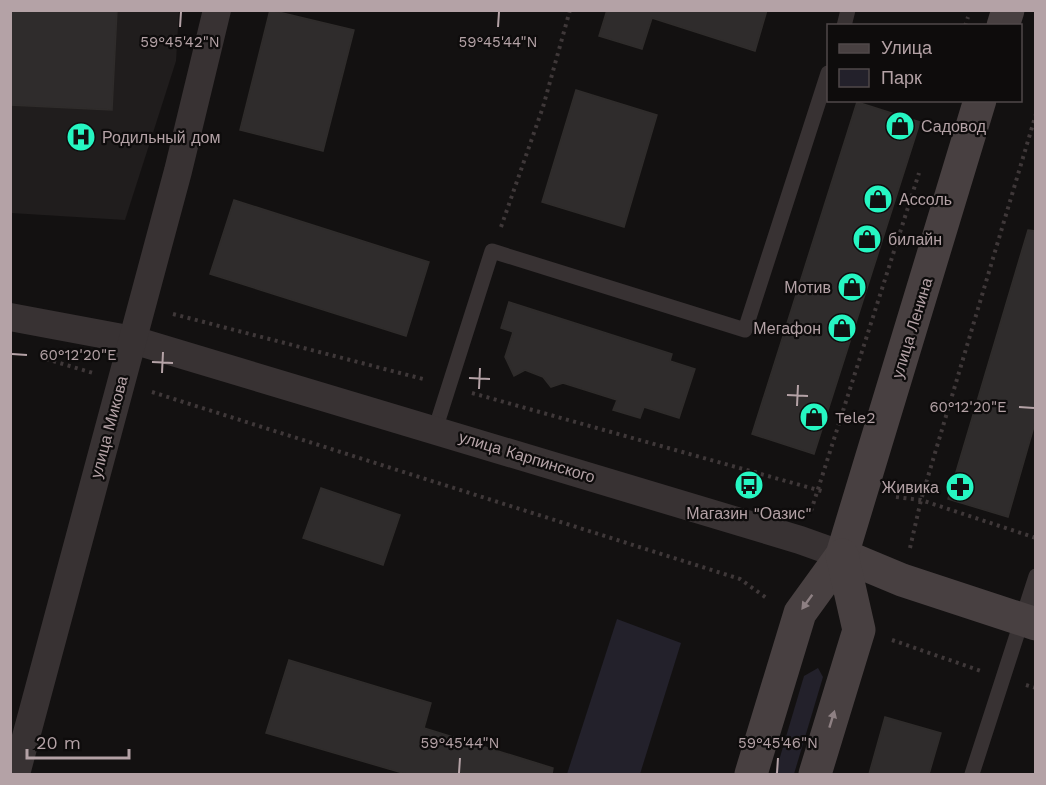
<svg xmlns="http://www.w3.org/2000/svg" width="1046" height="785" font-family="'Work Sans',sans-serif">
<rect width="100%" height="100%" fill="#131111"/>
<polygon fill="#201d1d" points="10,11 179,11 176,61 125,220 11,213"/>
<g fill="#23212b">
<polygon points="617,619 681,643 640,774 567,774"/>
<polygon points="818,668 823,677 794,774 775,774 804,676"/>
</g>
<g fill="#2f2c2c" stroke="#2f2c2b" stroke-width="1.5">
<polygon points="10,10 117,10 112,110 10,105"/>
<polygon points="270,10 354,30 323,151 240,130"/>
<polygon points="607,10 767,10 755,51 652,18 642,49 599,36"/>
<polygon points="576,90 657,115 624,227 542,202"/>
<polygon points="857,102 920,122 814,454 752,434"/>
<polygon points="234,200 429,262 406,336 210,274"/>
<polygon points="1028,230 1035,231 1035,423 1008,517 948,499"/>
<polygon points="509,302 672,354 670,361 695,369 679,418 644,407 640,418 613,410 617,400 563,383 551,387 543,377 525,370 514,376 505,357 513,332 501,328"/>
<polygon points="321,488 400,515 383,565 303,538"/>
<polygon points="289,660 431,703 424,728 553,768 552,774 406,774 266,733"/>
<polygon points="885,717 941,733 929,774 869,774"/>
</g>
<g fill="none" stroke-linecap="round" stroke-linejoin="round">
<g stroke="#3f3839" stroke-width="4" stroke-dasharray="3 4.5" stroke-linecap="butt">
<polyline points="965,26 968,17"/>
<polyline points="501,227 543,107 570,10"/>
<polyline points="173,314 427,380"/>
<polyline points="46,359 93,373"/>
<polyline points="152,392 740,579 768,599"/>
<polyline points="472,393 825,492"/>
<polyline points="896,497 921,500 1036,538"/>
<polyline points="811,511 919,173"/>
<polyline points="910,548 921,500 1036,114"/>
<polyline points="892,640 981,671"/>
<polyline points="1026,685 1036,688"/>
</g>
<g stroke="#383233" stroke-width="15">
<polyline points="844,26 848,10"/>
<polyline points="435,430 492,251 745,330 828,73"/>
<polyline points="972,774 1036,576"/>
</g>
<g stroke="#383233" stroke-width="28">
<polyline points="10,317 133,340 800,540 842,555"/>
<polyline points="16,774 178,171 217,10"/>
</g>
<g stroke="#484041" stroke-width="33">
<polyline points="1003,26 1008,10"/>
<polyline points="842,555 902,580 1036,624"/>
<polyline points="751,774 800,613 842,555 980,100"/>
<polyline points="815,774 859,630 842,555"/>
</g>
</g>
<defs><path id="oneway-solid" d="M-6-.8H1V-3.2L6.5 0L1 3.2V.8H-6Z" transform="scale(1.5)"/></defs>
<g fill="#8e8083">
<use href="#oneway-solid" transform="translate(807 602) rotate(126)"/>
<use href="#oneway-solid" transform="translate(832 719) rotate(-73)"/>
</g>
<path fill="none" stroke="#b4a2a6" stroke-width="2" d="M180,27L181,12M498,27L499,12M12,354L27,355M152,362L173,363M162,373L163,352M469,378L490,379M479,389L480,368M787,395L808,396M797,406L798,385M1019,407L1034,408M459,773L460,758M777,773L778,758"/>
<defs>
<g id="shop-disc" transform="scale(1.5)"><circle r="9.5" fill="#26f6c2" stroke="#0e0c0c"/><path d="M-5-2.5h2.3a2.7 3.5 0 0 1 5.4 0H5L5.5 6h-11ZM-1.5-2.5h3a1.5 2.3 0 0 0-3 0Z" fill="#111"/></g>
<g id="hospital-disc" transform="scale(1.5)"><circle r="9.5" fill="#26f6c2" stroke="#0e0c0c"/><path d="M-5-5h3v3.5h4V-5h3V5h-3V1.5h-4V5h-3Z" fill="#111"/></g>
<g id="bus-disc" transform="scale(1.5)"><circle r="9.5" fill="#26f6c2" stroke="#0e0c0c"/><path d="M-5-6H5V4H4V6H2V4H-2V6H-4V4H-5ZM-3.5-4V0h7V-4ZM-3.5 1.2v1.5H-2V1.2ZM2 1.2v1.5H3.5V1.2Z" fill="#111"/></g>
<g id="pharmacy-disc" transform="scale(1.5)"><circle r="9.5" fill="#26f6c2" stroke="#0e0c0c"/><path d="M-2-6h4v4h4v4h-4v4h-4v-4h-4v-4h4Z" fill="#111"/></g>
</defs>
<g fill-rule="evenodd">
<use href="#shop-disc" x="900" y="126"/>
<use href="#hospital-disc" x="81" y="137"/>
<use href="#shop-disc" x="878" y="199"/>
<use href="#shop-disc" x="867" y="239"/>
<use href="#shop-disc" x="852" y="287"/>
<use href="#shop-disc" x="842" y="328"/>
<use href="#shop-disc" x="814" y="417"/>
<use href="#bus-disc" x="749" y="485"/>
<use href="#pharmacy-disc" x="960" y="487"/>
</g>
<g text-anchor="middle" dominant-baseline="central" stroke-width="4.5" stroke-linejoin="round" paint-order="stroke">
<g font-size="16" fill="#b4a2a6" stroke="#0e0c0c" text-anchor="start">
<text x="921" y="126">Садовод</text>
<text x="102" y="137">Родильный дом</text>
<text x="899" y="199">Ассоль</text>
<text x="888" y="239">билайн</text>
<text x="831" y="287" text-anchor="end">Мотив</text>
<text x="821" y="328" text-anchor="end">Мегафон</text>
<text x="835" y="417">Tele2</text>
<text x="939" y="487" text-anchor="end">Живика</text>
<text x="749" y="513" text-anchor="middle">Магазин "Оазис"</text>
</g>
<g font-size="16" fill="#b4a2a6" stroke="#0e0c0c">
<text transform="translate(912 328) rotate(-73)">улица Ленина</text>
<text transform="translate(109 427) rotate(-75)">улица Микова</text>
<text transform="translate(527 457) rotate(17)">улица Карпинского</text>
</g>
</g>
<g font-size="15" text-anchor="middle" fill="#b4a2a6" stroke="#0e0c0c" stroke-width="4.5" stroke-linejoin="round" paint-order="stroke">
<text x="180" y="47">59°45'42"N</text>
<text x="498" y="47">59°45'44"N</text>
<text x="78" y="360">60°12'20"E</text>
<text x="968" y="412">60°12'20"E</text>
<text x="460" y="748">59°45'44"N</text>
<text x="778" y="748">59°45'46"N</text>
</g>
<rect width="1046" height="785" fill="none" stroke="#b4a2a6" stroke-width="24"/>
<rect x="827" y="24" width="195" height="78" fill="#0e0c0c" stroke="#50484a" stroke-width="1.5"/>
<rect x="839" y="44" width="30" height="9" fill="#484041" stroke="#50484a" stroke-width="1.5"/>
<text x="881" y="54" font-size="18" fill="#b4a2a6">Улица</text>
<rect x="839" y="69" width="30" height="18" fill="#23212b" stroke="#50484a" stroke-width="1.5"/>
<text x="881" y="84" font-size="18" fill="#b4a2a6">Парк</text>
<path d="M27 749v9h102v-9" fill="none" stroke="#b4a2a6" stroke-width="3"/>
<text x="36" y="749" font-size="18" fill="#b4a2a6" stroke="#0e0c0c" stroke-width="4.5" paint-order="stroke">20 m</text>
</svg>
